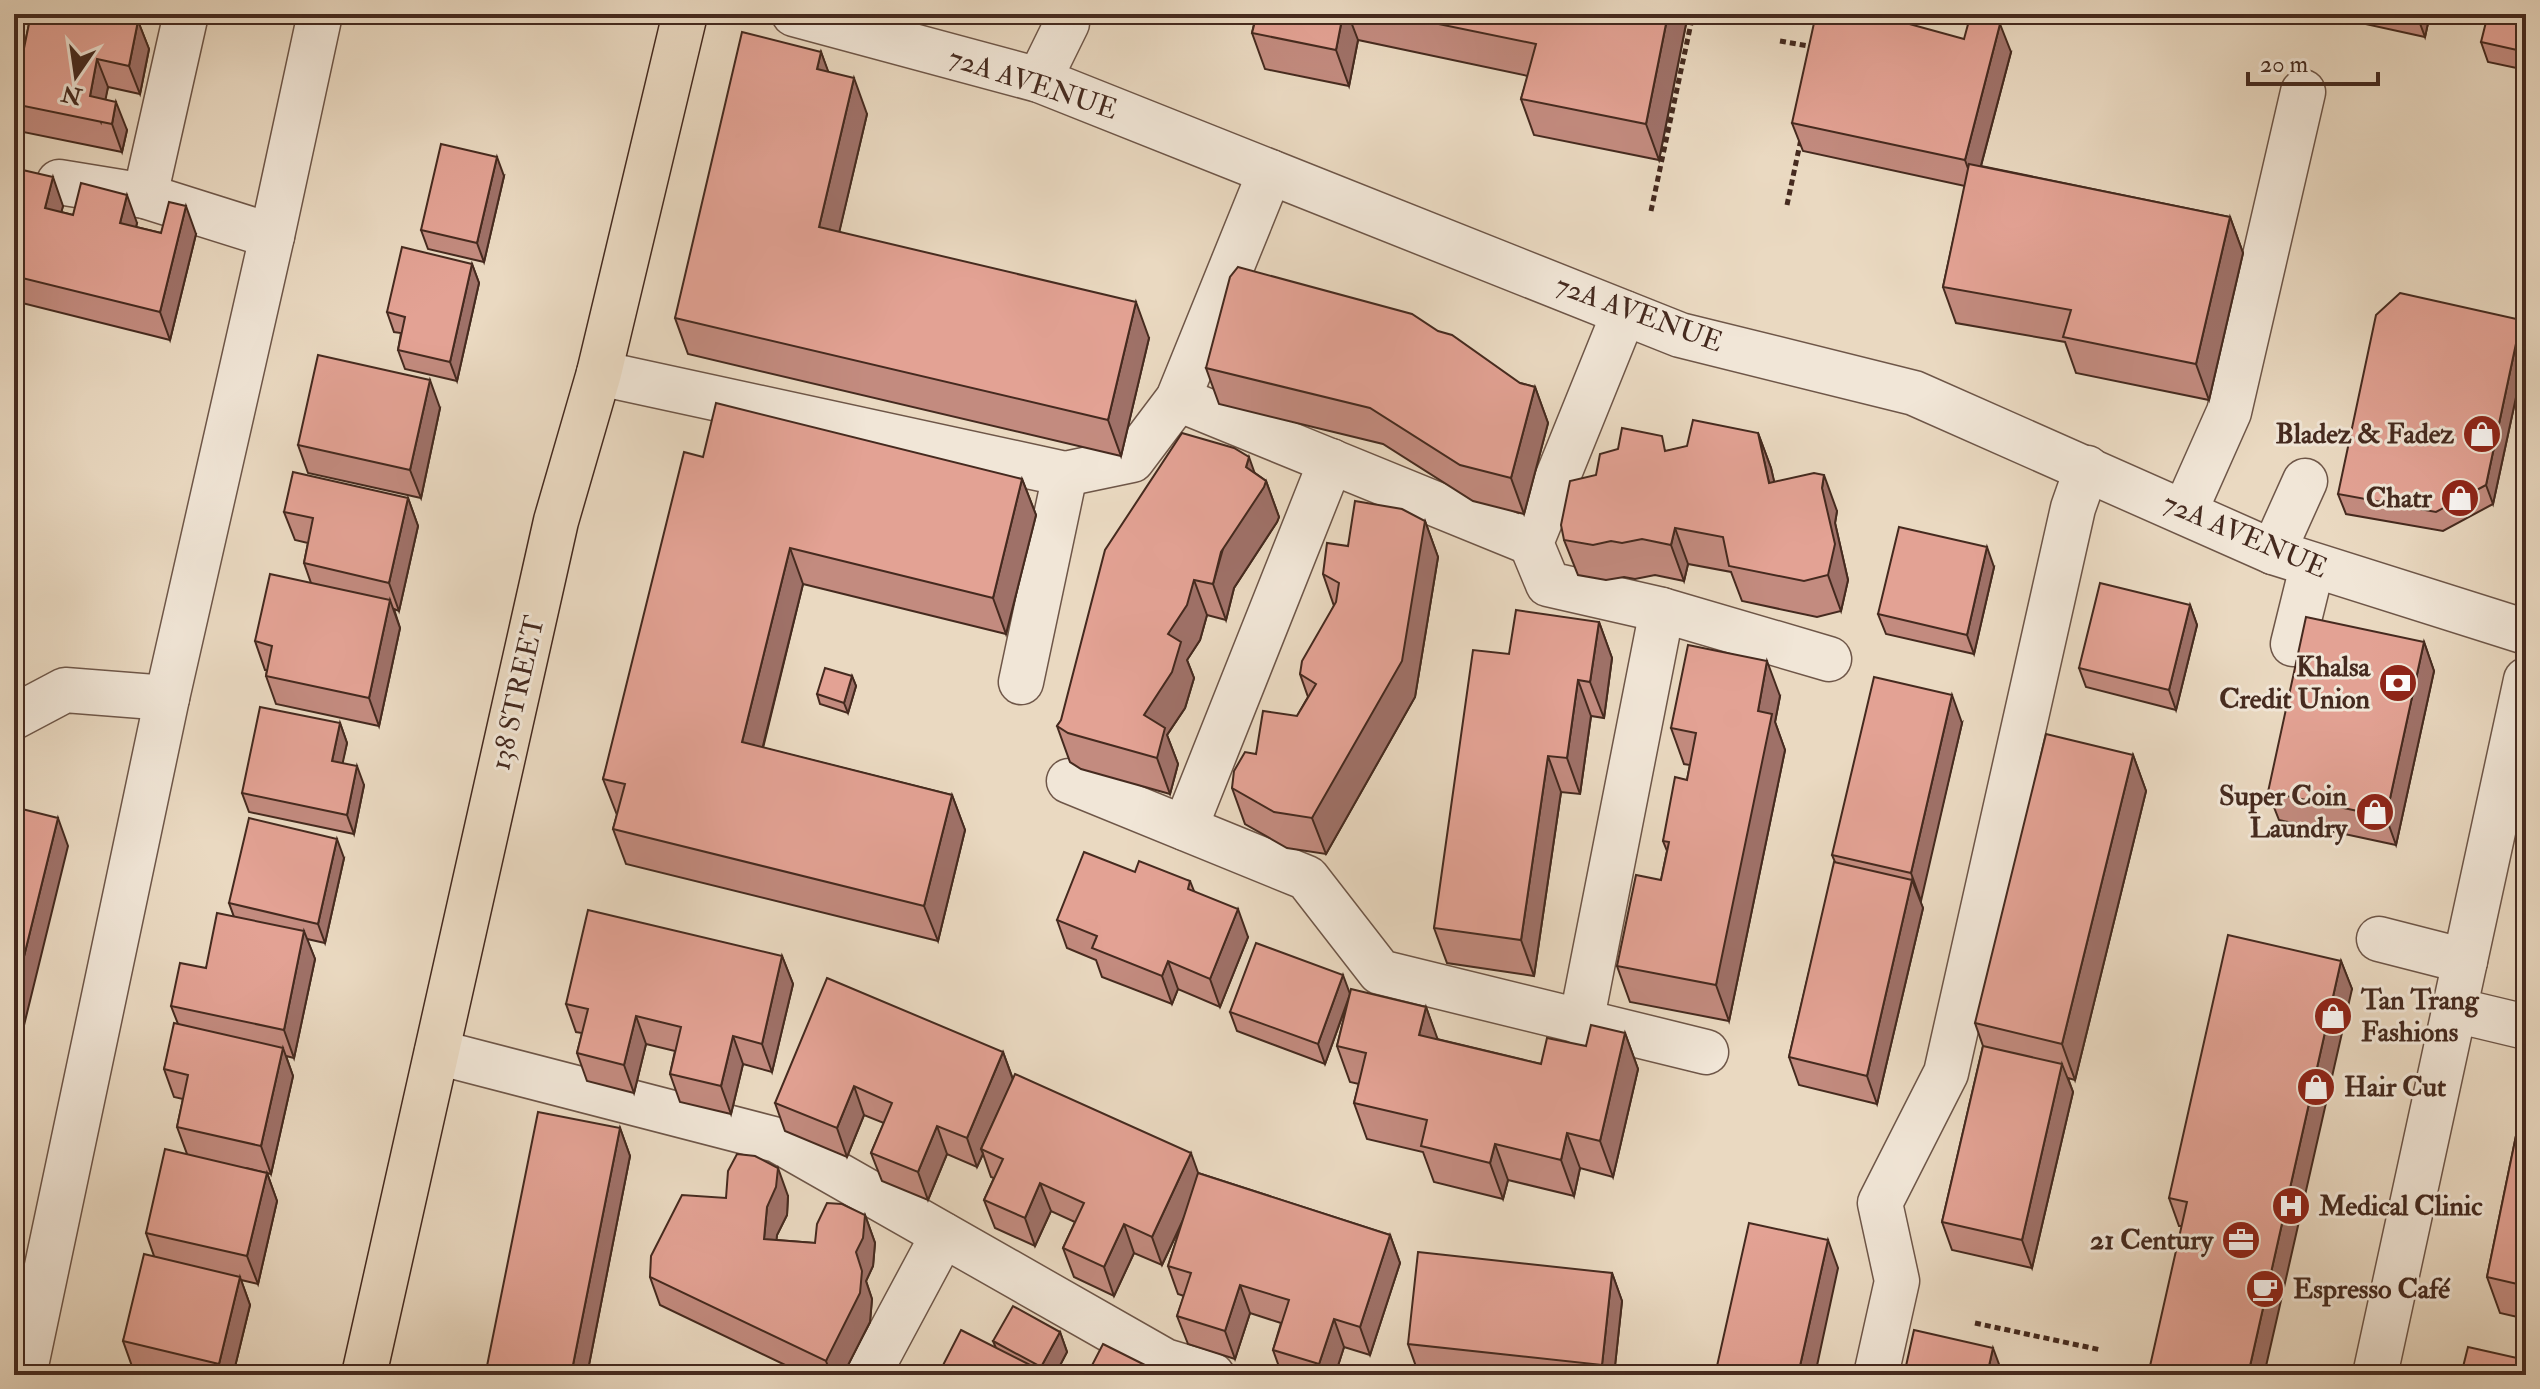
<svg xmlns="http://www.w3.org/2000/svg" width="2540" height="1389" font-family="'IM FELL Double Pica',serif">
<rect width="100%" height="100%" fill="#ead9c1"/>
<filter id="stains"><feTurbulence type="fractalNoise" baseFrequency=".0025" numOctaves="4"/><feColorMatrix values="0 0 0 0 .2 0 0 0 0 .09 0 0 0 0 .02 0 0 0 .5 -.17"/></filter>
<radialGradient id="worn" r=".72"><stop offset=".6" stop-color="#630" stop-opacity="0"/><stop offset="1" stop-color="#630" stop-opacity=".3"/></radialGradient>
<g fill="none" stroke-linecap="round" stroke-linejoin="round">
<g stroke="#6e5648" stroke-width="47">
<g id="minor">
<polyline points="794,14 1039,80 1680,335 1914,393 2273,552 2526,632"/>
<polyline points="1039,80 1067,23"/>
<polyline points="145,196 186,14"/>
<polyline points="272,236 320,14"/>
<polyline points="1624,313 1531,543 1548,584 1662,610 1829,659"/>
<polyline points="599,373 1065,474 1132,460 1178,399 1270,172"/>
<polyline points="1178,399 1531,543"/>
<polyline points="2185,511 2229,412 2303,92"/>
<polyline points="2273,552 2305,481"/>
<polyline points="2293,644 2312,567"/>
<polyline points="1021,682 1065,474"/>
<polyline points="14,717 65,690 167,698"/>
<polyline points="1069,781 1307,878 1380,972 1706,1052"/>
<polyline points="1185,828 1331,461"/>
<polyline points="2379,939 2465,961"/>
<polyline points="2455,1010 2526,1027"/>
<polyline points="1581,1023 1662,610"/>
<polyline points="437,1052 777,1140 1165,1361 1212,1375"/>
<polyline points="24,1375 167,698 272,236 145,196 59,182"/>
<polyline points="868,1375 943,1235"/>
<polyline points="1876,1375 1897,1281 1880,1203 1946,1073 2073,508 2087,468"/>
<polyline points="2375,1375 2526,680"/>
</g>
</g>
<g stroke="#452a1f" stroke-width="47">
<polyline id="major" points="364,1375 556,521 599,373 685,14"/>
</g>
<g stroke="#452a1f" stroke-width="5" stroke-dasharray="6 4" stroke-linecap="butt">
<polyline points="1780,41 1814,47"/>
<polyline points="1787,205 1801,139"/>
<polyline points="1651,211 1693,14"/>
<polyline points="1975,1323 2101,1350"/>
</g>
<use href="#minor" stroke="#f1e6d7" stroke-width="44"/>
<use href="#major" stroke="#ead9c1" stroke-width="44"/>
</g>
<g fill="#c38b7f" stroke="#452a1f" stroke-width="2">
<polygon points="31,14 121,14 120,17 138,21 149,49 140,94 108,87 105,99 127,130 122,152 23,132 14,107 14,97"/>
<polygon points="1212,14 1688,14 1659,160 1534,135 1521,99 1528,76 1358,40 1349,86 1265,69 1252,33 1254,24"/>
<polygon points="2353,14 2430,14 2425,37 2356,22"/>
<polygon points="2526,14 2526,70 2488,62 2481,42"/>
<polygon points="821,52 828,72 867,114 839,232 1149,338 1121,456 688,354 675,318"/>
<polygon points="2011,52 1981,166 2230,217 2243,253 2209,400 2076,373 2065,342 1956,323 1943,287 1965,186 1803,151 1792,123"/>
<polygon points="14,168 63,206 61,212 73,215 137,223 136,227 161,233 196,234 170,340 14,301"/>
<polygon points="504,176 484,262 428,249 421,230"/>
<polygon points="472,264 479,283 457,381 405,369 398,350 401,333 394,332 387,312"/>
<polygon points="2526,332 2526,351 2493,504 2443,531 2346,514 2338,494"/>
<polygon points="1206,368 1520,383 1535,387 1548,423 1524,514 1473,501 1383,444 1219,404"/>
<polygon points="440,408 421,498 308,473 298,445"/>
<polygon points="1758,433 1771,468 1774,482 1837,511 1835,523 1848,580 1841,611 1817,617 1742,601 1731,572 1688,564 1684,581 1655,575 1635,579 1624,577 1606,580 1578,575 1564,540 1596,475 1618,449 1667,451"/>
<polygon points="703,457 1022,479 1036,515 1006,634 803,584 763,748 952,795 965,830 938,941 626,864 613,829 617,815 603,779"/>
<polygon points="1255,473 1266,481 1279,517 1277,522 1234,588 1226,620 1207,615 1200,640 1187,660 1194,678 1185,708 1167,735 1178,764 1170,794 1081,769 1070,762 1057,726"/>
<polygon points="408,498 418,526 399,611 394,609 400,628 379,726 276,704 266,676 267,670 265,670 255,641 311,583 304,563 308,543 295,540 284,512"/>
<polygon points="1425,521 1438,557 1415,697 1326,854 1287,848 1245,824 1232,788 1256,754 1297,716 1308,697 1300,674 1334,606 1323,574 1348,546"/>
<polygon points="1994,567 1974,654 1886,634 1878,614"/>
<polygon points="2190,605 2197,625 2176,710 2086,687 2079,668"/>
<polygon points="1599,622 1612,658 1604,718 1591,716 1580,794 1561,792 1534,976 1447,963 1434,928 1509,654"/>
<polygon points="2424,642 2434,671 2396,845 2279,820 2268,792"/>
<polygon points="852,676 856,686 848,713 820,704 817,694"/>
<polygon points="1780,696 1775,722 1785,750 1729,1021 1630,1002 1617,966 1661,880 1667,851 1663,841 1687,780 1690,765 1684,764 1671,728"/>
<polygon points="340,723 347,743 342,763 364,785 354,834 249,812 242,793"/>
<polygon points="1962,723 1920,901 1923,908 1877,1104 1799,1085 1789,1057 1835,862 1832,855"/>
<polygon points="2133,755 2146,791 2075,1080 2068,1078 2073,1092 2032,1268 1952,1250 1942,1222 1983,1046 1975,1023"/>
<polygon points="344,858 325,943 307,939 315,959 294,1058 286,1056 293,1076 271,1174 246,1168 267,1173 277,1201 258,1284 241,1280 250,1305 233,1375 158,1375 133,1369 123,1341 154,1256 146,1233 187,1154 177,1127 183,1099 174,1097 164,1069 178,1024 171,1006 206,968 234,917 229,903"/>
<polygon points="1135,872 1190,881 1194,891 1248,937 1220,1007 1178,989 1172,1004 1102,977 1096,960 1067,948 1057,920"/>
<polygon points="782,956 793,984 772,1072 743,1064 731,1114 680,1102 670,1074 675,1051 646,1044 634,1093 587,1081 577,1053 582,1033 576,1032 566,1004"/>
<polygon points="2341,961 2352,989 2182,1226 2179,1226 2169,1198"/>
<polygon points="1350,994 1426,1007 1437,1039 1541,1064 1586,1046 1625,1033 1638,1069 1613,1177 1580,1168 1574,1196 1508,1180 1503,1199 1434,1182 1423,1152 1367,1139 1354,1103 1359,1084 1350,1082 1337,1046 1349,998 1325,1064 1237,1031 1230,1012"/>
<polygon points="1003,1052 1013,1079 1198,1173 1390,1235 1400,1263 1370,1355 1344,1347 1335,1375 1282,1375 1273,1350 1281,1323 1250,1313 1235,1359 1188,1344 1177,1316 1184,1296 1178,1294 1168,1266 1182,1223 1162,1265 1134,1253 1114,1296 1074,1277 1063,1248 1075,1222 1051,1211 1035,1246 995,1228 984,1200 994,1178 991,1177 983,1154 977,1167 947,1154 928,1200 882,1181 871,1153 884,1123 864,1115 847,1157 785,1131 775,1103"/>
<polygon points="2526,1087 2526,1319 2500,1313 2487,1277"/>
<polygon points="620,1128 630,1156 587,1375 491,1375 487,1366"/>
<polygon points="788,1196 787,1215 777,1235 776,1240 815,1243 865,1215 875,1243 873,1266 866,1281 872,1299 870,1322 843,1375 806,1375 660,1305 650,1277 726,1198"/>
<polygon points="1612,1273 1622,1301 1614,1375 1448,1375 1418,1372 1408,1344"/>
<polygon points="1060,1332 1067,1352 1055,1375 938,1375 996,1348 993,1341"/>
</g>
<g fill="#9f7168" stroke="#452a1f" stroke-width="2">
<polygon points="1343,14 1348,14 1358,40 1349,86 1336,50"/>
<polygon points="1668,14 1688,14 1659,160 1646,124"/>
<polygon points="2419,14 2430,14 2425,37 2418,18"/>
<polygon points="138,21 149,49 140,94 129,66"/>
<polygon points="2000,24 2011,52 1975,188 1965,160"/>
<polygon points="821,52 834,87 817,69"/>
<polygon points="97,59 108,87 101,122 90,96"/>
<polygon points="854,78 867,114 832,263 819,227"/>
<polygon points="116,102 127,130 122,152 112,124"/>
<polygon points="497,157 504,176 484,262 477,243"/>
<polygon points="53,177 63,206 55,236 45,208"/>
<polygon points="127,195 137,223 130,251 120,223"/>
<polygon points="186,206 196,234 170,340 160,312"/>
<polygon points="2230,217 2243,253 2209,400 2196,364"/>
<polygon points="472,264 479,283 457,381 450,362"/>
<polygon points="1136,302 1149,338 1121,456 1108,420"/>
<polygon points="2521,320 2526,332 2526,351 2493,504 2486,485"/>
<polygon points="430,380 440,408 421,498 410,470"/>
<polygon points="1535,387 1548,423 1524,514 1511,478"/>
<polygon points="1758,433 1771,468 1783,519 1769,483"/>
<polygon points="1249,457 1261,491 1266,481 1279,517 1277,522 1234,588 1226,620 1213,584"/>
<polygon points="1824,475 1837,511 1835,523 1848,580 1841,611 1828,575 1822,488"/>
<polygon points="1022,479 1036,515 1006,634 993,598"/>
<polygon points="408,498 418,526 399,611 389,583"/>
<polygon points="1425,521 1438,557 1415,697 1326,854 1312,818"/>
<polygon points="1675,528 1688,564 1684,581 1671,545"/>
<polygon points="1987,547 1994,567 1974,654 1967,635"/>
<polygon points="790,548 803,584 755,778 742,742"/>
<polygon points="1194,580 1207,615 1200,640 1187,660 1194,678 1185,708 1167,735 1178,764 1170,794 1157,758 1144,715 1168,634"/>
<polygon points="390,600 400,628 379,726 369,698"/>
<polygon points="2190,605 2197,625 2176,710 2169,690"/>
<polygon points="1599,622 1612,658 1604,718 1590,682"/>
<polygon points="2424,642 2434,671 2396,845 2386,817"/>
<polygon points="1767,661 1780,696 1775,722 1785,750 1729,1021 1716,985 1758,711"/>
<polygon points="852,676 856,686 848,713 844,703"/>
<polygon points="1578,680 1591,716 1580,794 1567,758"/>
<polygon points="1952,695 1962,723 1921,901 1911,873"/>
<polygon points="340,723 347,743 339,780 332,761"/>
<polygon points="2133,755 2146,791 2075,1080 2062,1044"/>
<polygon points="1548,756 1561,792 1534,976 1521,940"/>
<polygon points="357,766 364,785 354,834 347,815"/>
<polygon points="952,795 965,830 938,941 924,906"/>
<polygon points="58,818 68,846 14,1066 14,997"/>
<polygon points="337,839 344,858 325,943 318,924"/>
<polygon points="1912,880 1923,908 1877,1104 1867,1076"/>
<polygon points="1238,909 1248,937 1220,1007 1210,979"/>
<polygon points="304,931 315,959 294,1058 284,1030"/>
<polygon points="782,956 793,984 772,1072 762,1044"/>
<polygon points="1168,961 1178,989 1172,1004 1162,976"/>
<polygon points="2341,961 2352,989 2264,1375 2248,1375"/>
<polygon points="1343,975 1350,994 1325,1064 1318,1044"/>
<polygon points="1426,1007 1439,1043 1419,1035"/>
<polygon points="636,1016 646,1044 634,1093 624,1065"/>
<polygon points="1625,1033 1638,1069 1613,1177 1600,1141"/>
<polygon points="733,1036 743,1064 731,1114 721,1086"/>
<polygon points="283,1048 293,1076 271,1174 261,1146"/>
<polygon points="1003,1052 1013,1080 981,1149 983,1154 977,1167 967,1138"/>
<polygon points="2062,1064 2073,1092 2032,1268 2022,1240"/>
<polygon points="854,1086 864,1115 847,1157 837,1128"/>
<polygon points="937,1126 947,1154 928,1200 918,1172"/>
<polygon points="620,1128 630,1156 587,1375 571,1375"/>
<polygon points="1567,1133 1580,1168 1574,1196 1561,1160"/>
<polygon points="1495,1144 1508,1180 1503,1199 1490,1163"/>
<polygon points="1191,1153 1201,1181 1162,1265 1152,1237"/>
<polygon points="778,1168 788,1196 787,1215 777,1235 774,1267 764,1239 767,1207"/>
<polygon points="267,1173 277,1201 258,1284 247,1256"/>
<polygon points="1040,1183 1051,1211 1035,1246 1025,1218"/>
<polygon points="865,1215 875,1243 873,1266 866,1281 872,1299 870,1322 843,1375 831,1375 826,1361"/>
<polygon points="1124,1224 1134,1253 1114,1296 1104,1267"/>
<polygon points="1390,1235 1400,1263 1370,1355 1360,1327"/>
<polygon points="1828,1240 1838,1268 1815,1375 1798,1375"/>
<polygon points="1612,1273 1622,1301 1614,1375 1605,1375 1602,1365"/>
<polygon points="240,1277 250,1305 233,1375 223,1375 219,1364"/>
<polygon points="1240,1285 1250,1313 1235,1359 1225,1331"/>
<polygon points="1334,1319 1344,1347 1335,1375 1322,1375 1319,1364"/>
<polygon points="1060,1332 1067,1352 1055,1375 1044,1375 1041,1367"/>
<polygon points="1993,1348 2003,1375 1987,1375"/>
</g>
<g fill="#e3a294" stroke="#452a1f" stroke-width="2">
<polygon points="31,14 107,14 138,21 129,66 97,59 90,96 116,102 112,124 14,104 14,97"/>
<polygon points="1257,14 1343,14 1336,50 1252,33"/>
<polygon points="1390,14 1668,14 1646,124 1521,99 1536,44"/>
<polygon points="1816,14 1873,14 1964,39 1970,17 2000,24 1965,160 1792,123"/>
<polygon points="2400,14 2419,14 2418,18"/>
<polygon points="2488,14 2526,14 2526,52 2481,42"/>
<polygon points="742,32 821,52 817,69 854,78 819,227 1136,302 1108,420 675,318"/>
<polygon points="441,144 497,157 477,243 421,230"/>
<polygon points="1969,164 2230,217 2196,364 2063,337 2071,310 1943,287"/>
<polygon points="14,168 53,177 45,208 73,215 81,183 127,195 120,223 161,233 169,202 186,206 160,312 14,276"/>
<polygon points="402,247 472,264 450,362 398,350 405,317 387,312"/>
<polygon points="1238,267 1412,314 1438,331 1452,335 1520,383 1535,387 1511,478 1460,465 1370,408 1206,368 1230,277"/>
<polygon points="2400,293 2521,320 2486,485 2436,512 2338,494 2376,315"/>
<polygon points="318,355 430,380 410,470 298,445"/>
<polygon points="716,403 1022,479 993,598 790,548 742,742 952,795 924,906 613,829 625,784 603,779 684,452 703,457"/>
<polygon points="1693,420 1758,433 1769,483 1814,473 1824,475 1822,488 1835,544 1828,575 1804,581 1729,566 1723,537 1675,528 1671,545 1642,539 1622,543 1611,541 1593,545 1564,540 1561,525 1570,481 1596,475 1600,454 1618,449 1622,428 1662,436 1665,451 1687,446"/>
<polygon points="1182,433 1234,448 1249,457 1246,467 1266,481 1264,487 1221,552 1213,584 1194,580 1187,605 1168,634 1181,642 1172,672 1144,715 1165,728 1157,758 1068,733 1057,726 1061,720 1105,550"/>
<polygon points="293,472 408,498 389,583 304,563 313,518 284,512"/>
<polygon points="1355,501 1402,509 1425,521 1402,661 1312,818 1274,812 1232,788 1234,771 1245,752 1256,754 1263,711 1297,716 1316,684 1300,674 1302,661 1336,602 1339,583 1323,574 1327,543 1348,546"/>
<polygon points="1899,527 1987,547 1967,635 1878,614"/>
<polygon points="270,574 390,600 369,698 266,676 272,646 255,641"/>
<polygon points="2100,583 2190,605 2169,690 2079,668"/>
<polygon points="1516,610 1599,622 1590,682 1578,680 1567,758 1548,756 1521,940 1434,928 1473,650 1509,654"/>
<polygon points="2306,617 2424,642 2386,817 2268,792"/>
<polygon points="1688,645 1767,661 1758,711 1772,714 1716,985 1617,966 1636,875 1661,880 1669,842 1663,841 1675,777 1687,780 1696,733 1671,728"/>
<polygon points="825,668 852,676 844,703 817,694"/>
<polygon points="1874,677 1952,695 1911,873 1832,855"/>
<polygon points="260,707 340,723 332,761 357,766 347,815 242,793"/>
<polygon points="2046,734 2133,755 2062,1044 1975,1023"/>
<polygon points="14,807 58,818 14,997"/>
<polygon points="249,818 337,839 318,924 229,903"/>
<polygon points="1084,852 1135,872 1139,861 1190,881 1188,889 1238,909 1210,979 1168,961 1162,976 1092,948 1097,936 1057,920"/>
<polygon points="1834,862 1912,880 1867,1076 1789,1057"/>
<polygon points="588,910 782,956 762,1044 733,1036 721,1086 670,1074 681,1027 636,1016 624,1065 577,1053 588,1009 566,1004"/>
<polygon points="217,913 304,931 284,1030 171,1006 180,963 206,968"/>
<polygon points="2228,935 2341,961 2248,1375 2148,1375 2187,1202 2169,1198"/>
<polygon points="1256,943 1343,975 1318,1044 1230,1012"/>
<polygon points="827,978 1003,1052 967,1138 937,1126 918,1172 871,1153 892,1103 854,1086 837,1128 775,1103"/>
<polygon points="1351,989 1426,1007 1419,1035 1541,1064 1547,1038 1586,1046 1591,1025 1625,1033 1600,1141 1567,1133 1561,1160 1495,1144 1490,1163 1421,1146 1427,1120 1354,1103 1366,1053 1337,1046"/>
<polygon points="174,1023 283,1048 261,1146 177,1127 188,1075 164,1069"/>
<polygon points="1983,1046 2062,1064 2022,1240 1942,1222"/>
<polygon points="1015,1074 1191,1153 1152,1237 1124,1224 1104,1267 1063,1248 1084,1203 1040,1183 1025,1218 984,1200 1003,1159 981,1149"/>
<polygon points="2526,1087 2526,1286 2487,1277"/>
<polygon points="538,1112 620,1128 571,1375 533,1375 487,1366"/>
<polygon points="165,1149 267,1173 247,1256 146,1233"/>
<polygon points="737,1154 755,1156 778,1168 776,1187 767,1207 764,1239 815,1243 817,1224 827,1203 842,1204 865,1215 863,1238 856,1252 862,1271 860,1293 826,1361 650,1277 651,1256 682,1195 726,1198 728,1171"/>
<polygon points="1198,1173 1390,1235 1360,1327 1334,1319 1319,1364 1273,1350 1289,1300 1240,1285 1225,1331 1177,1316 1191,1273 1168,1266"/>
<polygon points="1749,1223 1828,1240 1798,1375 1715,1375"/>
<polygon points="1418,1252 1612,1273 1602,1365 1408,1344"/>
<polygon points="144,1254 240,1277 219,1364 123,1341"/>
<polygon points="1013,1306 1060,1332 1041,1367 993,1341"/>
<polygon points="961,1330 1050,1375 938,1375"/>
<polygon points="1914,1330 1993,1348 1987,1375 1904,1375"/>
<polygon points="1103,1344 1151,1368 1148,1375 1087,1375"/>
<polygon points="2468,1347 2526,1360 2526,1375 2461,1375"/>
</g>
<defs>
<g id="shop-disc" transform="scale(2)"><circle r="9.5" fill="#8f2418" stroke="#f1e6d7"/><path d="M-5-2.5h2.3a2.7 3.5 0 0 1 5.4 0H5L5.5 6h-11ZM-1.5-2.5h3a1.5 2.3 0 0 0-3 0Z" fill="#fff"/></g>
<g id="bank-disc" transform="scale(2)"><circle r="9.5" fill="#8f2418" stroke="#f1e6d7"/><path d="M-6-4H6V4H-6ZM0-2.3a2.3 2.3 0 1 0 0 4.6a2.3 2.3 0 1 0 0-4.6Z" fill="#fff"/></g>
<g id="hospital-disc" transform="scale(2)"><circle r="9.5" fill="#8f2418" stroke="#f1e6d7"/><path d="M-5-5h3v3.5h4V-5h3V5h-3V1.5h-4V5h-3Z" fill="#fff"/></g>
<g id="office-disc" transform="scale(2)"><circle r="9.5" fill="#8f2418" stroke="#f1e6d7"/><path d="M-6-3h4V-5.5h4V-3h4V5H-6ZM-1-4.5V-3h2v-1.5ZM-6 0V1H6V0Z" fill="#fff"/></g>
<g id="cafe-disc" transform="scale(2)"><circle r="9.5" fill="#8f2418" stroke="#f1e6d7"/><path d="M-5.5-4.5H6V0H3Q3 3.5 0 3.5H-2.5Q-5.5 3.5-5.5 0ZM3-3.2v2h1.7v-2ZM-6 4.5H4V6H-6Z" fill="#fff"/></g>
</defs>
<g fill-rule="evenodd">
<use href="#shop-disc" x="2482" y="434"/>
<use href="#shop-disc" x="2460" y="498"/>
<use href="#bank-disc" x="2398" y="683"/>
<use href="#shop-disc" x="2375" y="812"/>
<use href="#shop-disc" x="2333" y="1016"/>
<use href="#shop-disc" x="2316" y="1087"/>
<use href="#hospital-disc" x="2291" y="1206"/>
<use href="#office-disc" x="2241" y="1240"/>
<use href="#cafe-disc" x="2265" y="1289"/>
</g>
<g text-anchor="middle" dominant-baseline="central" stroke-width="6" stroke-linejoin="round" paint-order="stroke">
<g font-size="28" fill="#452a1f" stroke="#f1e6d7">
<text transform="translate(1033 84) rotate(18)">72A AVENUE</text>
<text transform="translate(1639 314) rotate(20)">72A AVENUE</text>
<text transform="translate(2245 536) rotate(23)">72A AVENUE</text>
<text transform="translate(518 693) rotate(-77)">138 STREET</text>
</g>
<g font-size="28" font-weight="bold" fill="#452a1f" stroke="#f1e6d7" text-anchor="end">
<text x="2454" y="434">Bladez &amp; Fadez</text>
<text x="2432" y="498">Chatr</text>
<text x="2370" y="667">Khalsa<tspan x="2370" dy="32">Credit Union</tspan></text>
<text x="2347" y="796">Super Coin<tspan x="2347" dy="32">Laundry</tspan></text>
<text x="2361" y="1000" text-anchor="start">Tan Trang<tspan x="2361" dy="32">Fashions</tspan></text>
<text x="2344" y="1087" text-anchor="start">Hair Cut</text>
<text x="2319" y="1206" text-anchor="start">Medical Clinic</text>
<text x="2213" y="1240">21 Century</text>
<text x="2293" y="1289" text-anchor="start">Espresso Café</text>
</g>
</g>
<rect width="2540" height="1389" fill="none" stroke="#ead9c1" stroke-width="48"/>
<rect x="16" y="16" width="2508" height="1357" fill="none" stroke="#452a1f" stroke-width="4"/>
<rect x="24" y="24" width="2492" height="1341" fill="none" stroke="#452a1f" stroke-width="2"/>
<g transform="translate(76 76) rotate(193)" stroke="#f1e6d7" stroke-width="6" paint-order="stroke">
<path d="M0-6L14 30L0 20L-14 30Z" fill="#452a1f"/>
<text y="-12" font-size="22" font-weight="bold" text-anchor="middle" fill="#452a1f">N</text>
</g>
<path d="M2248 72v12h130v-12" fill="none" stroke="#452a1f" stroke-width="4"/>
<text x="2260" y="72" font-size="24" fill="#452a1f" stroke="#f1e6d7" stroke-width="6" paint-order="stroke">20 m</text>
<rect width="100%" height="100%" filter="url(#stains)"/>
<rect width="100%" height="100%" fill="url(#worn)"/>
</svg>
